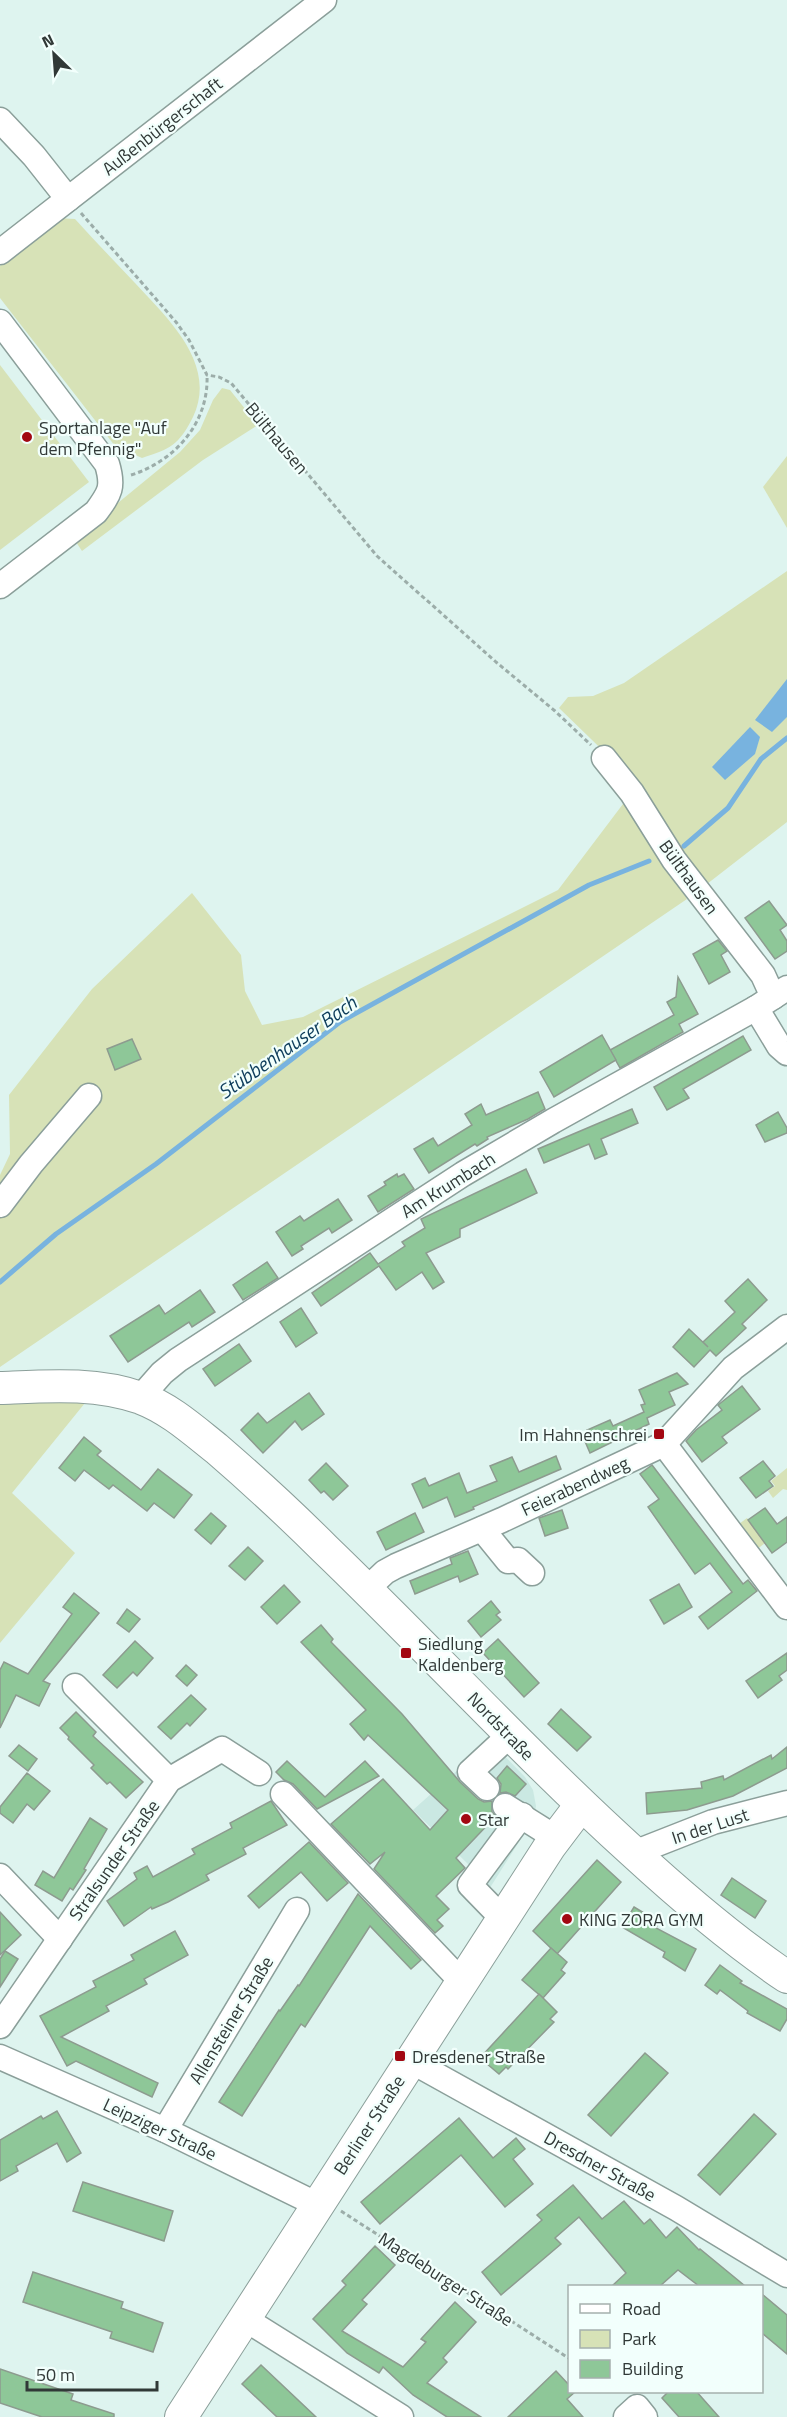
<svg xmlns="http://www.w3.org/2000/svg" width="787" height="2417" font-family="'Titillium Web',sans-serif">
<rect width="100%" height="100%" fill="#def4ef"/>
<polygon fill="#cae8e2" points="490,1741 525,1777 533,1790 536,1806 534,1818 476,1910 457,1890 471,1867 413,1810"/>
<g fill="#d7e2b7">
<path d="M57,218L75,219C95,241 115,262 135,283C168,319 218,364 193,417C179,445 170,449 142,458L115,446L0,298V266Z"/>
<polygon points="0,365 89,482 0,550"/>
<polygon points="222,388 230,390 258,425 203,460 82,551 74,539 180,452 200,430 213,400"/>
<polygon points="787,456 787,528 763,487"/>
<polygon points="787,571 787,822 707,884 624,771 559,708 568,697 593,696 624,683"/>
<polygon points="629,796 687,899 0,1367 0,1175 10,1154 9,1095 92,989 192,893 241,955 245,991 262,1025 303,1017 558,890"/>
<polygon points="89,1398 12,1493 75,1553 0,1643 0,1401"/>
<polygon points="787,1468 787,1490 783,1489 773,1498 768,1491 775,1486 771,1481"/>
<polygon points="747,1518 765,1543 755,1551 735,1527"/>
</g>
<g fill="#78b3df">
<polygon points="787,679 787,717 772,732 755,720"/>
<polygon points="750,727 760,737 755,754 725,780 712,767"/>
</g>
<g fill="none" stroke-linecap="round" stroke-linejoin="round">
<g stroke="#78b3df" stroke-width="5">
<polyline points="684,846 728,808 761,759 787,738"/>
<polyline points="0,1282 56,1234 156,1164 340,1022 589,885 649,861"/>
</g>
</g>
<g fill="#8ec798" stroke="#8d9b8f" stroke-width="1.5">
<polygon points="769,901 787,925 780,930 787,941 787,951 775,959 745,918"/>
<polygon points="718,940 727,951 721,955 730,972 709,984 693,954"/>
<polygon points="678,977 698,1014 679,1024 683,1032 620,1068 610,1050 674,1015 667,1002 676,997"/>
<polygon points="602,1035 616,1060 554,1097 540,1072"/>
<polygon points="743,1036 751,1050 683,1089 689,1098 667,1110 654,1087"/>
<polygon points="132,1039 141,1059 115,1070 107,1049"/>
<polygon points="538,1092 545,1109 528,1119 487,1137 488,1139 477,1146 475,1144 429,1173 414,1149 433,1138 438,1146 472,1125 465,1114 481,1104 486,1115"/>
<polygon points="632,1109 638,1123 601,1139 607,1154 595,1159 589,1144 544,1163 538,1149"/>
<polygon points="778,1112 787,1128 787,1133 765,1142 756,1125"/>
<polygon points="526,1169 537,1193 460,1229 460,1237 426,1253 444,1282 433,1289 422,1272 396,1290 379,1266 321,1306 312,1293 370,1253 378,1264 405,1246 402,1242 425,1228 421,1219"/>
<polygon points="397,1174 398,1177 404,1174 414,1189 378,1212 368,1196 386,1185 384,1182"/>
<polygon points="338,1199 352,1220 332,1233 329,1228 301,1246 303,1249 292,1256 276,1232 300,1216 304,1221"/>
<polygon points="267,1262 278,1278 243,1300 233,1285"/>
<polygon points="748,1279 767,1300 742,1324 746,1328 716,1356 710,1350 694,1367 673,1347 689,1329 708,1347 703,1342 735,1312 725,1301"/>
<polygon points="200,1290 215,1312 192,1327 189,1322 128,1362 110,1336 159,1305 165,1314"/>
<polygon points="301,1308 317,1333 296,1347 280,1322"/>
<polygon points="239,1344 251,1361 215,1386 203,1369"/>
<polygon points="677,1373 688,1384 669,1392 675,1405 647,1418 649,1424 590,1453 584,1439 590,1436 587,1430 610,1420 613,1426 644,1412 641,1405 645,1404 639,1390"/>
<polygon points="742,1386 760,1409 722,1437 727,1443 702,1462 686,1441 696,1430 722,1410 718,1405"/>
<polygon points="309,1393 324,1414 302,1430 295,1421 263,1453 241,1430 258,1413 267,1423"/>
<polygon points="84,1437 101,1451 97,1455 141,1490 158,1469 192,1495 174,1518 154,1503 147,1511 113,1485 109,1489 84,1470 75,1481 59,1468"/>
<polygon points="556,1456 561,1469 473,1507 474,1509 455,1517 447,1497 423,1508 412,1484 425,1478 429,1486 459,1473 467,1493 497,1481 490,1466 512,1457 519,1472"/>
<polygon points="763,1461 775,1476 769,1481 773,1486 756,1498 740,1478"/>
<polygon points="326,1463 348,1486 333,1500 324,1491 321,1493 309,1480"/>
<polygon points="652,1465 743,1584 748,1580 757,1591 708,1629 699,1617 732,1592 710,1563 695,1574 648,1507 659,1499 640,1474"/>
<polygon points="765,1508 777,1524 787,1517 787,1542 772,1553 748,1520"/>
<polygon points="562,1510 568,1528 545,1536 539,1518"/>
<polygon points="211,1513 226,1526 211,1544 195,1530"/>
<polygon points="415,1513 424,1532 386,1550 377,1532"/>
<polygon points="248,1547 263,1561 245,1580 229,1566"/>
<polygon points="468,1551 478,1574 460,1582 458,1576 415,1594 410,1581 452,1564 450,1558"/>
<polygon points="679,1584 692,1607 664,1624 650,1600"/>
<polygon points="284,1585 300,1602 277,1624 261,1607"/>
<polygon points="74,1593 99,1613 43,1681 50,1684 39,1706 16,1695 0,1728 0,1670 4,1662 28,1674 72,1614 63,1607"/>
<polygon points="491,1601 500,1612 496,1615 501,1620 481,1637 468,1621"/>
<polygon points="127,1609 140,1619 129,1632 117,1623"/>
<polygon points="321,1625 333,1639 331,1642 402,1714 460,1782 478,1799 484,1802 492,1801 492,1812 496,1816 456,1858 465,1868 436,1896 449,1909 437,1920 443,1926 435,1933 374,1869 385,1852 370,1864 331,1824 383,1779 430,1830 448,1810 368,1735 364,1740 350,1724 366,1710 301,1642"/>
<polygon points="498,1639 539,1683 524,1697 483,1653"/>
<polygon points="135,1641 153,1658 137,1676 133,1672 117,1688 103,1675"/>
<polygon points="787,1653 787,1670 779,1676 782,1680 758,1698 746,1681"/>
<polygon points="186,1665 197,1675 187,1686 176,1676"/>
<polygon points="191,1695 206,1709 190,1726 187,1723 171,1739 158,1727"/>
<polygon points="561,1709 591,1737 577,1751 548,1724"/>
<polygon points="76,1712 96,1732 93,1736 143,1782 126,1798 110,1782 107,1784 91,1768 94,1765 68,1739 69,1737 60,1728"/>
<polygon points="19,1745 37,1759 28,1771 9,1756"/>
<polygon points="787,1747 787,1768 733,1796 687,1810 647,1814 646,1793 702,1788 701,1782 723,1776 724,1780 771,1755 772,1759"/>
<polygon points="287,1761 325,1797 365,1761 379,1776 317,1809 293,1784 284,1780 276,1772"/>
<polygon points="507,1766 526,1784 515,1796 506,1792 500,1793 501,1784 497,1778"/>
<polygon points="27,1773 50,1791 34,1810 27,1804 13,1823 0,1813 0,1807"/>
<polygon points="271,1801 287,1825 243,1848 246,1854 206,1875 209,1880 168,1902 152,1909 151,1907 124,1926 107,1901 137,1879 134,1873 147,1866 153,1877 195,1854 192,1849 232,1828 230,1823"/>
<polygon points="90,1818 107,1829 84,1869 86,1870 73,1890 70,1888 62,1901 35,1885 43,1871 54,1878"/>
<polygon points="309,1842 348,1883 327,1901 301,1872 259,1908 248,1896"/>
<polygon points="597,1860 621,1882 557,1954 533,1931"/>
<polygon points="732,1878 766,1901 755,1918 721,1895"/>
<polygon points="358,1894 421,1960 411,1969 370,1926 305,2027 301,2024 242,2116 219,2102 279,2010 280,2011 298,1985 299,1986"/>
<polygon points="634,1907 659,1922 656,1928 696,1949 685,1971 663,1957 665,1952 622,1927"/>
<polygon points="0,1912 21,1935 0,1955"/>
<polygon points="175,1931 188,1955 144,1979 147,1984 106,2006 109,2011 61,2037 158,2083 152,2097 76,2061 67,2066 40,2016 96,1987 93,1981 134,1960 131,1955"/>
<polygon points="551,1948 567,1962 561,1970 565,1973 543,1998 522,1980"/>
<polygon points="5,1951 18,1959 0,1987 0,1959"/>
<polygon points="720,1965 742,1981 740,1983 787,2009 787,2019 780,2031 747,2013 748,2011 720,1990 717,1994 705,1985"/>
<polygon points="539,1994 557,2012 550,2019 554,2022 508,2069 506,2067 499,2074 480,2058"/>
<polygon points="645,2053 668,2073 611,2136 588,2115"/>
<polygon points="57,2111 81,2153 67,2162 57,2143 16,2166 18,2171 0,2181 0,2140 41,2116 43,2119"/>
<polygon points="754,2114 776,2134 720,2195 698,2175"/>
<polygon points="459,2118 493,2158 516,2138 525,2149 513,2159 533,2184 505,2207 461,2155 380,2224 361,2202"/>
<polygon points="83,2182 173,2211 164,2241 73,2211"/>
<polygon points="573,2185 602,2219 624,2201 644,2224 650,2219 666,2238 677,2227 699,2250 700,2249 745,2286 699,2286 678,2270 660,2286 612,2286 626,2273 579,2217 555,2238 561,2244 501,2295 482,2272 542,2220 537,2215"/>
<polygon points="375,2246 395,2265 362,2300 367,2304 342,2331 403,2367 426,2342 421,2339 455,2302 476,2322 443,2358 447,2362 427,2383 481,2417 447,2417 413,2395 383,2367 379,2373 347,2353 313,2319 346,2285 342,2281"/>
<polygon points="33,2272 123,2302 121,2308 163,2323 153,2352 110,2338 112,2332 23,2302"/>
<polygon points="762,2294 787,2315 787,2354 762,2333"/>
<polygon points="261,2365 316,2417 277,2417 242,2384"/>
<polygon points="0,2369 73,2394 71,2400 114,2414 114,2417 42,2417 0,2403"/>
<polygon points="556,2371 570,2386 570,2391 575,2392 567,2399 583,2417 508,2417"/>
<polygon points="669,2391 696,2391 719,2417 679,2417 662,2398"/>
</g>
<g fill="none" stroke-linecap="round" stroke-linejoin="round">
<g stroke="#8b9f9a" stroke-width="27">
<g id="minor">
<polyline points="0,120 34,156 68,199"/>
<polyline points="0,252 324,0"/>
<path d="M0,322L107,464C114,487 110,493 96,512L0,586"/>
<polyline points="604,758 632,793 674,860 763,975 773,997"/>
<polyline points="756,1008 779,1046 787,1053"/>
<polyline points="0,1205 31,1164 89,1096"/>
<polyline points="140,1398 162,1373 178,1360 463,1174 553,1121 756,1008 787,988"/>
<polyline points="664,1444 787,1607"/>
<polyline points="482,1529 508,1561 518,1560 532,1573"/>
<polyline points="367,1589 385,1572 396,1566 502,1520 664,1444 733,1368 787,1327"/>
<polyline points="75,1686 169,1780"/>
<polyline points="487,1788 470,1772 510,1735"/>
<polyline points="283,1794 462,1982"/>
<polyline points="505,1806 556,1838"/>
<polyline points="634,1853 713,1822 787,1803"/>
<polyline points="0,1876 60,1939"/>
<polyline points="503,1919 470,1885 522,1815"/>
<polyline points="0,2026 169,1780 222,1749 259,1773"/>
<polyline points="0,2057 165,2130 318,2205"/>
<polyline points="411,2061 676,2208 787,2275"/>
<polyline points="165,2130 297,1910"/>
<polyline points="245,2319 401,2417"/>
<polyline points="626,2417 637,2407 645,2417"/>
</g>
</g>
<g stroke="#8b9f9a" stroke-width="34">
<g id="major">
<path d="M0,1388C48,1386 95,1382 141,1398C170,1409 193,1430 217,1449C254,1481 290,1514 325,1549C429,1649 526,1755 633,1852C682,1897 732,1940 787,1977"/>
<polyline points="181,2417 550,1846 581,1805"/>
</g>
</g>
<g stroke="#9cada9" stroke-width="3" stroke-dasharray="4.5 3" stroke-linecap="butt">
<polyline points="81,213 176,322 189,340 207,375 219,377 231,383 377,556 496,662 555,711 591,745"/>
<path d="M131,475C175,461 209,423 207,375"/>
<polyline points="341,2211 570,2359"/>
</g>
<use href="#minor" stroke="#fff" stroke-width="24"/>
<use href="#major" stroke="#fff" stroke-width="32"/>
</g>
<g fill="#a20812" stroke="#f2fffc" stroke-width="2">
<circle cx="27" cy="437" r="6"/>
<rect x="653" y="1428" width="12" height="12" rx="3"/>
<rect x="400" y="1647" width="12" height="12" rx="3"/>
<circle cx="466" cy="1819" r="6"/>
<circle cx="567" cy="1919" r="6"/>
<rect x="394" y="2050" width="12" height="12" rx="3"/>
</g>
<g text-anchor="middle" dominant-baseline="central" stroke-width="4.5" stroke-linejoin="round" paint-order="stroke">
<g font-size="18" fill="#313937" stroke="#f2fffc">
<text transform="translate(162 126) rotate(-38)">Außenbürgerschaft</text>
<text transform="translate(277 438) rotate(50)">Bülthausen</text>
<text transform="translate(689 877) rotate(54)">Bülthausen</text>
<text transform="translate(448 1185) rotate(-32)">Am Krumbach</text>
<text transform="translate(575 1486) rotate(-25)">Feierabendweg</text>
<text transform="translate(501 1726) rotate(46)">Nordstraße</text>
<text transform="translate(710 1826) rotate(-18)">In der Lust</text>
<text transform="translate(114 1860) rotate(-55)">Stralsunder Straße</text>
<text transform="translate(231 2020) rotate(-59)">Allensteiner Straße</text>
<text transform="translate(369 2125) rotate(-57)">Berliner Straße</text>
<text transform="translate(160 2129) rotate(25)">Leipziger Straße</text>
<text transform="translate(600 2166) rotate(29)">Dresdner Straße</text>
<text transform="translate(446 2279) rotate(33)">Magdeburger Straße</text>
</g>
<g font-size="18" fill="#313937" stroke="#f2fffc" text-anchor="start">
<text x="39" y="427">Sportanlage "Auf<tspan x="39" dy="21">dem Pfennig"</tspan></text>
<text x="647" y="1434" text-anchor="end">Im Hahnenschrei</text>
<text x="418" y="1643">Siedlung<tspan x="418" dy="21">Kaldenberg</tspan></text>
<text x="478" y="1819">Star</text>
<text x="579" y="1919">KING ZORA GYM</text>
<text x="412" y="2056">Dresdener Straße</text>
</g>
<g font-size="20" font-style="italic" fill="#0e3d5b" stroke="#f2fffc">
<text transform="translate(287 1047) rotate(-35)">Stübbenhauser Bach</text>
</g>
</g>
<rect x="568" y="2285" width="195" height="108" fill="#f2fffc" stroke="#a5b0ad" stroke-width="1.5"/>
<rect x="580" y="2304" width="30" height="9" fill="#ffffff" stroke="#a5b0ad" stroke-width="1.5"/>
<text x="622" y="2315" font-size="18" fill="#313937">Road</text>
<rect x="580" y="2330" width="30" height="18" fill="#d7e2b7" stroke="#a5b0ad" stroke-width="1.5"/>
<text x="622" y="2345" font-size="18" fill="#313937">Park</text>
<rect x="580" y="2360" width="30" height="18" fill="#8ec798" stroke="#a5b0ad" stroke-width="1.5"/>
<text x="622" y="2375" font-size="18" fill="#313937">Building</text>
<g transform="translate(54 54) rotate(335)" stroke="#f2fffc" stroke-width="4.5" paint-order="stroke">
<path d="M0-4.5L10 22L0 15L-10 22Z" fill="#313937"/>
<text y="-9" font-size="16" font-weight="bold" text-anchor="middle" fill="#313937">N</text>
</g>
<path d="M27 2381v9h130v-9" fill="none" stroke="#313937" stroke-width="3"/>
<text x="36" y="2381" font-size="18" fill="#313937" stroke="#f2fffc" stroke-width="4.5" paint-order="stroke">50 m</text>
</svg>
